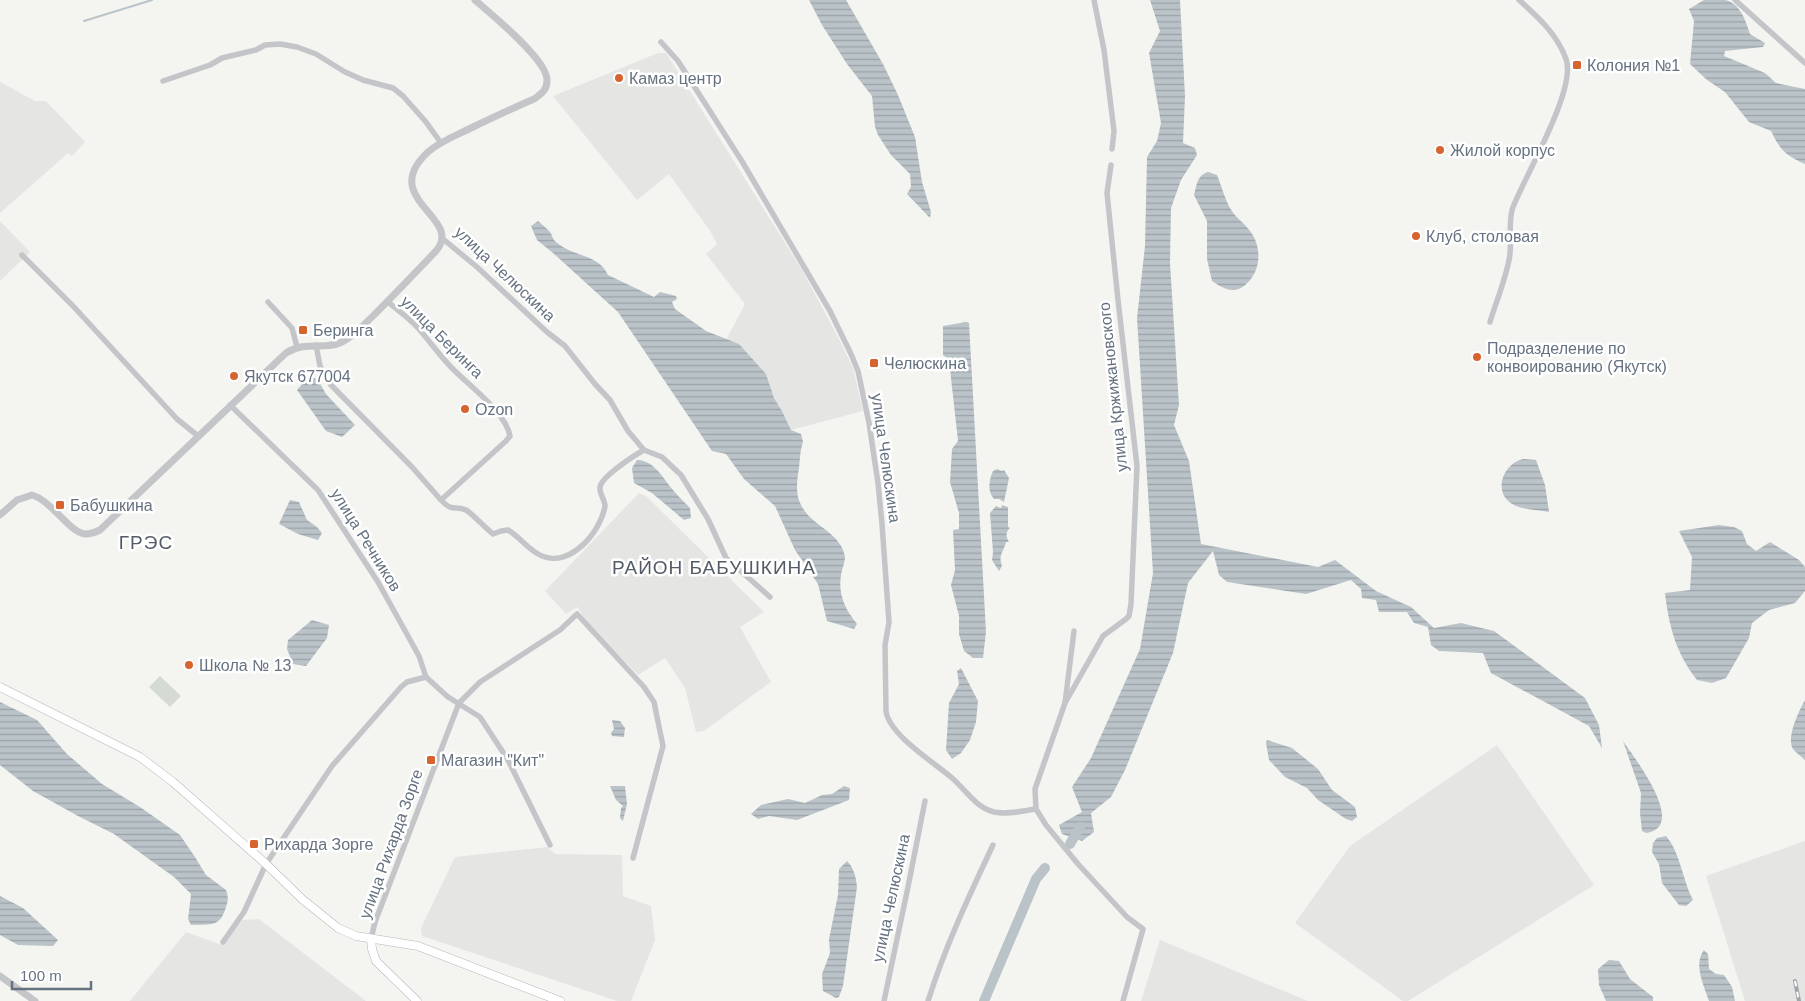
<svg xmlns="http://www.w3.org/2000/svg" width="1805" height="1001" font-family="Arial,sans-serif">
<defs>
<pattern id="water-rules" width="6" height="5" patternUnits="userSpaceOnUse" patternTransform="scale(1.25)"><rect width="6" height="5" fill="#bac3c8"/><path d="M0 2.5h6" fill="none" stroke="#9ba3a8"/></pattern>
</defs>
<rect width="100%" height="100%" fill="#f4f5f1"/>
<g fill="#e5e6e4">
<polygon points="658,53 666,53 802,270 839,339 853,368 863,411 791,430 782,411 774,398 766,374 739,344 726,340 745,304 706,254 717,244 710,231 669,174 637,200 553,96"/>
<polygon points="0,82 35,101 46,101 85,142 72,156 68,153 0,213"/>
<polygon points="0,221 30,252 0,281"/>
<polygon points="639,493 646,496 764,612 740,627 771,682 704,731 696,732 685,688 665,658 638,675 580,616 582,614 577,607 566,614 545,591"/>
<polygon points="1497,745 1594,885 1408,1001 1403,1001 1295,923 1350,846"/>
<polygon points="1805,841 1805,1001 1745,1001 1706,876"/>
<polygon points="548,847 555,854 622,855 623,896 651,906 655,940 631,1001 617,1001 422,936 421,928 455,857"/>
<polygon points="259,919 366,1001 130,1001 186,932 222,945 242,920"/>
<polygon points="1160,940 1308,1001 1141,1001"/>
</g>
<polygon fill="#d5dbd2" points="160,676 181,696 170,707 149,687"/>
<g fill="url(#water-rules)">
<polygon points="809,0 846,0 883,64 898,95 915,137 922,182 931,212 930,218 907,194 911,187 910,174 891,155 878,135 875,127 872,96 847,64 822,25"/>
<polygon points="1150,0 1180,0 1185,96 1183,143 1195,148 1197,155 1181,180 1171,208 1170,263 1179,405 1174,425 1189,461 1201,544 1318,567 1335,560 1376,591 1411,607 1434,628 1461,623 1494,631 1585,698 1599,725 1602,748 1589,726 1491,673 1483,653 1439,651 1431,645 1428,627 1414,623 1407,612 1379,612 1376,600 1362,598 1361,589 1351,580 1306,594 1227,582 1219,575 1213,551 1188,583 1173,653 1125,770 1111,797 1091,813 1094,832 1082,841 1062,834 1059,825 1082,812 1072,787 1091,758 1140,649 1153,573 1137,318 1145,246 1147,157 1157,141 1161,123 1149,53 1160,31"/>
<path d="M1704,0C1711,0 1718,0 1725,0C1740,3 1746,21 1750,34L1765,43L1763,47L1725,51L1724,56L1765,73L1776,83L1805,89V164C1785,155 1780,150 1771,131L1749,122L1725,92L1707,80L1690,64L1694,21L1689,9Z"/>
<path d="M1208,172L1217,175C1222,187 1226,204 1234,214C1239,220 1246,225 1250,231C1263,248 1261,273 1244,286C1233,295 1221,287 1212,281L1207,259V221L1194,195C1197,185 1197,175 1208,172Z"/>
<path d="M538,221C542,225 547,228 550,232C552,235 553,240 556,242C573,257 599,254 608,275L654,297L660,292L676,296L677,299L672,302L675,309L706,331L739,344L766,374L774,398L782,411L791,430L801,434L803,442C800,451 800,459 799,468C797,480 795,494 801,505C811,526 841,532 845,557C845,562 842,569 841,575C838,595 845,609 857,624L854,629L827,621L818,584L795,550L775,506L744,479L726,454L712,451L618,312L553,253L537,240L531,226Z"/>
<polygon points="966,322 969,323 986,632 983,658 973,658 964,651 959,634 959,616 951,585 955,570 953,530 959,529 959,513 950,482 952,449 958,441 949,360 943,355 943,326"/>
<polygon points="311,376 318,380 326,394 355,425 342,437 326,431 297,390 307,378"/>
<path d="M1523,459L1536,460L1545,485L1549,512C1539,510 1524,510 1514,505C1492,494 1502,464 1523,459Z"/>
<path d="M637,460C655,461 662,477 673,490C678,496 684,502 690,508L691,518L684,520L652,493L634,483L632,468Z"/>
<path d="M997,469L1002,471L1004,470L1009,478L1004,502L999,499H994C987,491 989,480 993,471Z"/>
<polygon points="290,500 299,502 307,520 317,527 322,533 318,540 298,534 279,524"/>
<path d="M1002,505L1008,507V527L1010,528C1005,532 1006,537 1009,542H1006C1003,554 998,554 1002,566L999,571L992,560L993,552L990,513L996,506L1001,508Z"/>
<path d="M1719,525L1734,527L1742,531L1747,544L1756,551L1770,542L1799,560L1805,567V591L1795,603L1769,610L1752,623L1749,638L1726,678L1712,683L1697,680C1676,653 1669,627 1665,593L1690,590L1692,557L1679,531Z"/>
<polygon points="312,620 329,625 327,638 306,666 293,664 287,649 288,640"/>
<polygon points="961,668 978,701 976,722 970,740 961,753 952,759 946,750 949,703 959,684 957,671"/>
<path d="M1805,700V760C1801,756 1796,753 1793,749C1786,737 1799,711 1805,700Z"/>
<path d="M0,702L37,720L67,754L102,784L140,807L180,835L195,857L206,875L226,890C229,898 228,902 225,910C219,928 208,924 191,925L188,919L191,894L174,877L114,834L78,816L33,791L0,765Z"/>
<polygon points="612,720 620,721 625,728 624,737 612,736 611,733 614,729"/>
<polygon points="1267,740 1292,748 1318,769 1332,790 1355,807 1357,817 1352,821 1346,819 1318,800 1307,788 1285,777 1269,760 1266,743"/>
<path d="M1623,741C1633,756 1689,827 1646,833L1642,831L1640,813L1641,793Z"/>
<polygon points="610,786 625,786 627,804 623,821 620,818 621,808 623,806 616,800"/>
<polygon points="844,786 850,788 849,800 797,820 769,816 758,819 751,814 761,805 788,799 805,803 822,795 832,794"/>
<path d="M1666,836C1680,852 1683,881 1693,900L1686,906L1679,905L1662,883L1659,864L1652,852L1653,843L1657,838Z"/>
<path d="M847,861C854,868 856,877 857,887L843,986L839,997L836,998L823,991L822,974L830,953L829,939L838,895L839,869Z"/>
<polygon points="0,896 23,908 58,940 53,946 18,945 0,935"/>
<path d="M1704,950L1708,954L1709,969L1716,974L1724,975L1732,987L1735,1001H1709C1704,985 1693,965 1704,950Z"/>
<polygon points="1609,960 1619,961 1630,979 1653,997 1653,1001 1606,1001 1599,985 1598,969"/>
</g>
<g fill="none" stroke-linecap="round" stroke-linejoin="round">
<polyline stroke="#bac3c8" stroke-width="2" points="84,21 152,0"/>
<g stroke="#bac3c8" stroke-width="10">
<polyline points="1070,844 1080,827"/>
<polyline points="984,1001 1036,879 1045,868"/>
</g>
<g stroke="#b3b7bb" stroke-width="9">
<g id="secondary">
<polyline points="0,687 140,757 173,782 266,864 302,899 338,928 356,936 418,946 560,1001"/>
<polyline points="371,939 372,949 376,961 417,1001"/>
</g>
</g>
<g stroke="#c3c5c9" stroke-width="5.5">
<polyline points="1094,0 1104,50 1114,131 1112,149"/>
<polyline points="1735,0 1805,63"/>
<path d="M661,42L678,61L743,163L830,311L851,354L858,371L869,423L878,483L882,524L889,622L885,645L886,711C889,735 935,763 952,778C966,790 975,807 994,812C1007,815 1022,811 1036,809"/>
<polyline points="163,81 210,65 222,58 256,50 265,45 280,44 297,47 316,54 345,72 363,80 393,88 403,96 426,122 441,143"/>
<polyline points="443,239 477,267 547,332 565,346 595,384 610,400 628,431 644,450 662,457 681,475 708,519 726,558 770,597"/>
<polyline points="22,255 73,306 177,419 198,436"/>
<polyline points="268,302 292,328 297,347"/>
<path d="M1490,322C1496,302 1505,281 1509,260C1513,244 1507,223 1513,207C1525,176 1577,89 1566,59C1557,34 1538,17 1519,0"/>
<path d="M316,345L320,366L331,385L412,467L441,500L506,441L510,436C506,413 471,387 455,371C441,358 430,341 417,327C408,317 397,310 387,301"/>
<polyline points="230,405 318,490 378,582 419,656 426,677 448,697 480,717 508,760 550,845"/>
<path d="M441,500C453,513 455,505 466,510C473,514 485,528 493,534L501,531L508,530C520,537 529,551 542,556C571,568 601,531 605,506C605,500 599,493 600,487C602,476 635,455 644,450"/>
<polyline points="1074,631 1065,703 1035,789 1036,809 1046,825 1078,864 1127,917 1143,929 1123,1001"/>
<polyline points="1065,703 1103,636 1126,619 1129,616 1131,604 1137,466 1118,300 1107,193 1111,165"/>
<polyline points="371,939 375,922 459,703 480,682 560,630 577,614 644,687 654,702 663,746 633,858"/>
<polyline points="223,942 244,912 266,864 332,766 401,687 407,682 426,677"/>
<polyline points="884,1001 908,887 925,801"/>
<path d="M928,1001C945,947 969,896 993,845"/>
</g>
<g stroke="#c3c5c9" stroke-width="7">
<path d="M0,515L17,500L32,495C52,501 69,532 85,534C90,534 96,532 100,530L286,353C307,340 323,351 342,342C354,337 364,324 374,315C395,294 416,272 436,251C465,218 377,199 428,152C440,141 457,135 471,128C492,118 513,108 534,99C541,94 547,90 547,81C549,61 491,14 475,0"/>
<polyline points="0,976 35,1001"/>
</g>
<use href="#secondary" stroke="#fff" stroke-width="8"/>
<g stroke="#a1a6ab" stroke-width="4">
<polyline id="rail" points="1795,981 1799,1001"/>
</g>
<use href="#rail" stroke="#fff" stroke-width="2" stroke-dasharray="5.5" stroke-linecap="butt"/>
</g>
<g fill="#d7632f" stroke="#fff" stroke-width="2">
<rect x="1572" y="60" width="10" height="10" rx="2.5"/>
<circle cx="619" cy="78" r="5"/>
<circle cx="1440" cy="150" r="5"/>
<circle cx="1416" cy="236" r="5"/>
<rect x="298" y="325" width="10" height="10" rx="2.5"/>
<circle cx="1477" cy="357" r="5"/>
<rect x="869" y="358" width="10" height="10" rx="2.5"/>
<circle cx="234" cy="376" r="5"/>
<circle cx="465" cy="409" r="5"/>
<rect x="55" y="500" width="10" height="10" rx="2.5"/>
<circle cx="189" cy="665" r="5"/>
<rect x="426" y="755" width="10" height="10" rx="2.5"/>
<rect x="249" y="839" width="10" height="10" rx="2.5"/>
</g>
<g text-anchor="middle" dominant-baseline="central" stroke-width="5" stroke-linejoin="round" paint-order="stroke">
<g font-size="16" fill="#657280" stroke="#fff" text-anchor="start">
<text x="1587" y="65">Колония №1</text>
<text x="629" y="78">Камаз центр</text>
<text x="1450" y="150">Жилой корпус</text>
<text x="1426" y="236">Клуб, столовая</text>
<text x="313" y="330">Беринга</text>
<text x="1487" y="348">Подразделение по<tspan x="1487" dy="18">конвоированию (Якутск)</tspan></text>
<text x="884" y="363">Челюскина</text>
<text x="244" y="376">Якутск 677004</text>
<text x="475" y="409">Ozon</text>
<text x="70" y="505">Бабушкина</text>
<text x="199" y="665">Школа № 13</text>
<text x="441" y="760">Магазин "Кит"</text>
<text x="264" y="844">Рихарда Зорге</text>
</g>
<g font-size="16" fill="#657280" stroke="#fff">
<text transform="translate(505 274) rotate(43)">улица Челюскина</text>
<text transform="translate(442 337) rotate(45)">улица Беринга</text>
<text transform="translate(1113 387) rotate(-96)">улица Кржижановского</text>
<text transform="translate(886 458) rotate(82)">улица Челюскина</text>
<text transform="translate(366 540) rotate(58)">улица Речников</text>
<text transform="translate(391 844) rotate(-70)">улица Рихарда Зорге</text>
<text transform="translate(891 898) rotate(-78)">улица Челюскина</text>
</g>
<g font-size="19" letter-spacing="1" fill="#535c66" stroke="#fff">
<text x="146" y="542">ГРЭС</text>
<text x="714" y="567">РАЙОН БАБУШКИНА</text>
</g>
</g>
<path d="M12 981v8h79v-8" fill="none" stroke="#657280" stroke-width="2.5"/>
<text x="20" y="981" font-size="15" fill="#657280" stroke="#ffffff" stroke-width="4" paint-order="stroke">100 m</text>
</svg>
